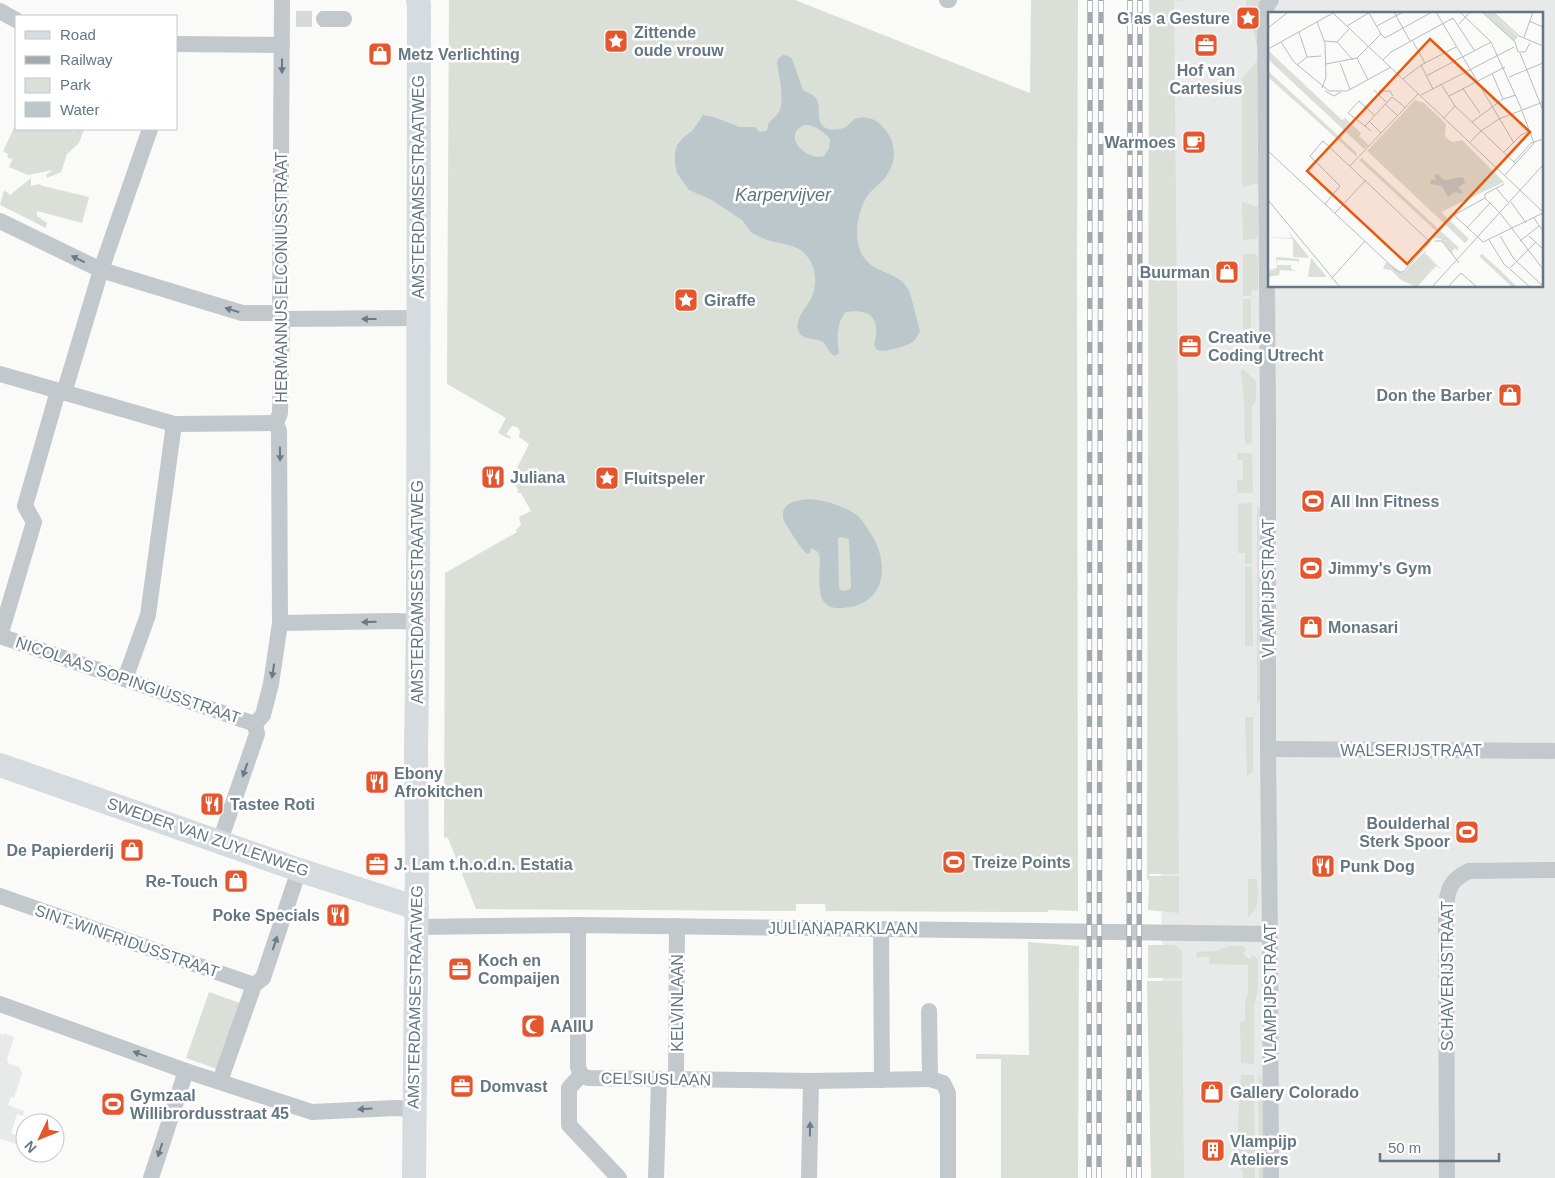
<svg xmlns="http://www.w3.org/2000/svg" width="1555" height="1178" font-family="Helvetica,sans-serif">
<rect width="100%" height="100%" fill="#fafaf8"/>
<g fill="#e8e9e9" fill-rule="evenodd">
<path d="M1166,0H1555V1178H1165L1158,651ZM1269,14H1541V286H1269Z"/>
<polygon points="4,1033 14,1037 7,1059 9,1064 19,1067 22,1074 14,1098 11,1097 8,1105 24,1111 23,1116 17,1114 11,1133 22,1137 23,1135 25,1135 25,1147 0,1139 0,1034 3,1035"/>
</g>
<g fill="#dadfd7">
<polygon points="449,0 795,0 1030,93 1031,0 1078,0 1077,264 1078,911 1048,910 1048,912 1029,912 826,911 825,904 796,904 796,911 476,909 448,838 444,837 445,573 517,532 516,530 521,525 519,517 531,511 521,493 518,493 517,487 514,485 515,472 529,444 519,437 520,431 517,427 512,426 506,434 511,437 510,439 498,433 506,418 447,384"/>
<polygon points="1149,0 1188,0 1174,1 1179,511 1177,642 1179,874 1149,874 1149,876 1179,876 1179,913 1148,910 1149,881 1147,878"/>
<polygon points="1246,0 1260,0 1258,14 1258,49 1246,5"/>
<polygon points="1257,61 1258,183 1242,187 1242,78"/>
<polygon points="16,124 16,129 74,129 73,134 75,129 84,129 79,143 67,154 61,172 47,178 46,175 53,170 28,175 9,167 13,158 10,159 7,156 8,154 3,151"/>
<polygon points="31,178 31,186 39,184 43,186 89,197 82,223 37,211 37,216 47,223 46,228 0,205 4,190 10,195"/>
<polygon points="1242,202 1258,207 1258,236 1255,239 1243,240"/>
<polygon points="1243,254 1255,254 1258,257 1258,290 1252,290 1251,296 1243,296"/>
<rect x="1243" y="299" width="8" height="40"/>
<polygon points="1243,369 1256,381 1256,401 1252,406 1252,442 1249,444 1245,443 1244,399 1241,372"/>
<polygon points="1237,453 1252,453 1253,493 1237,493 1237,480 1243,480 1243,460 1237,460"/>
<polygon points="1252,503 1252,564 1245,564 1245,553 1238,553 1238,504"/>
<polygon points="1257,506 1261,509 1261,700 1257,704"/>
<polygon points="1245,566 1252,567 1253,646 1245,646"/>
<polygon points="1245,717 1253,717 1253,771 1247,776"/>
<path d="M1248,879H1257C1258,893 1261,908 1248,917Z"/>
<polygon points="1028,942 1079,946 1078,1178 1001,1178 1001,1059 976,1059 976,1054 1029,1055"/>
<polygon points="1148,945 1175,945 1182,951 1182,978 1148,978"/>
<polygon points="1229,946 1242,946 1246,949 1243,954 1249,959 1253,955 1258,960 1258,989 1254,1005 1254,1064 1241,1063 1240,1023 1245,1021 1245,1001 1248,994 1248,965 1209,964 1209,957 1196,957 1197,952 1215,951"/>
<polygon points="1147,981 1182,981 1184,1178 1151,1178"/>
<polygon points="209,992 240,1003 217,1069 186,1058"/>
<polygon points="1241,1075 1254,1075 1255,1178 1243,1178 1242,1169 1239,1169 1238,1121"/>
<polygon points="1258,1075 1262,1080 1263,1178 1259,1178"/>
</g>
<g fill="#bbc7cb" fill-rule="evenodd">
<path d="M783,55L788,56L792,59L803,90C807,93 813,94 816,98C822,107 815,120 824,127C830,131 840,130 846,127C849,125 851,121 855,119C863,116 874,118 880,124C895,138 899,157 887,175C881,184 871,189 866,198C858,212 854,234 860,250C870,277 900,268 910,293L920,331C918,335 916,339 913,342C906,346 885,353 877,350L874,345C881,321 873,308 846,312C836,322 837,340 839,353L835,356C828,353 828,346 823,342C815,337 803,341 799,332C792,319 810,305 813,294C816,285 816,275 813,267C811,261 807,255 802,251C789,242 771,244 758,236L752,233L742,220L710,199L689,190L677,173L675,163V153L677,145L684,137L693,130L703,115L714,117L739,127H755L760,132L766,131L768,128V124C771,120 777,116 779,112C785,101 779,75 777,63L779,58ZM804,125C815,125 823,131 830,139L829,149L824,156C806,162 781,135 804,125Z"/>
<path d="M811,499C827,501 845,506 858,516C863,521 867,528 871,534C891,566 885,606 842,608C833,609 824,606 821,596C818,586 820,568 820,557L818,552L811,548L810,553L807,554C800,547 795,539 790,531C788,527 783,521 783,516C782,501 800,500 811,499ZM841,537L849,539L851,585V588L848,590L842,591L839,588L838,541V538Z"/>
</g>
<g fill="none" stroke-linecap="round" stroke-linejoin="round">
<polyline stroke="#d5d9db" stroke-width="16" stroke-dasharray="16 8" stroke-linecap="butt" points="296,19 324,19"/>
<g stroke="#c3c8cc" stroke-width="16">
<polyline points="947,0 949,0"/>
<polyline points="0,11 16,20"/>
<polyline points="324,19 344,19"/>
<polyline points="176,44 282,45"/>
<polyline points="0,221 101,270 242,313 280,313"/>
<polyline points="282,319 418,318"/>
<polyline points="0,374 174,424 276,423"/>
<polyline points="64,393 101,270 150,129"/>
<polyline points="280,623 396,621 418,622"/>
<polyline points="0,636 255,724"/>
<polyline points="0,636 34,522 25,506 58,391"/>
<polyline points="125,679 148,615 174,424"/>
<polyline points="1268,749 1555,751"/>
<polyline points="220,841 257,734 255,724 263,715 271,684 280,623 279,431 276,423 280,413 282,327 282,319 280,313 282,0"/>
<polyline points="0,896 254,985"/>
<polyline points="578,925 578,1067 581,1075 588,1078 811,1081 930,1079 929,1011"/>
<polyline points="416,927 578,925 1270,934"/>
<polyline points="881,929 882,1080"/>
<polyline points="0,1004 186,1071"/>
<polyline points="581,1075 569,1088 569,1125 619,1178"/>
<polyline points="930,1079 943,1083 948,1093 948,1178"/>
<polyline points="676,1080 677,926"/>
<polyline points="220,1081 254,985 263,978 299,870"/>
<polyline points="151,1178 186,1071 312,1112 395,1108 414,1109"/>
<polyline points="656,1178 659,1080"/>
<polyline points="809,1178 811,1081"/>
<polyline points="1271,1178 1270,934 1268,749 1268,424 1265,15 1267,5 1271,0"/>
<path d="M1447,1178L1446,910C1447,889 1450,880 1469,871L1555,870"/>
</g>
<g stroke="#d6dbdf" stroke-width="24">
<polyline points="0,765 299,870 417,908"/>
<polyline points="414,1178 417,858 416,749 418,622 419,6 418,0"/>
</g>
<g stroke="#a2aab0" stroke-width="5.5">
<g id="rail">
<polyline points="1089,1178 1090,0"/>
<polyline points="1099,1178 1101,0"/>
<polyline points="1129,1178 1130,0"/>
<polyline points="1139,1178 1140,0"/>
</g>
</g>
<use href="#rail" stroke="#fff" stroke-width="4" stroke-dasharray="11" stroke-linecap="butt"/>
</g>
<defs><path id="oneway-solid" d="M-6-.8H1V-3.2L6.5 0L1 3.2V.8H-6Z" transform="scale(1.25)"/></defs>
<g fill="#6a7a87">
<use href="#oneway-solid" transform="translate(282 66) rotate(90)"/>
<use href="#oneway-solid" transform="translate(78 259) rotate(-154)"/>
<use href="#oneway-solid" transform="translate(232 310) rotate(-163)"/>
<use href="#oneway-solid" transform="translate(369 319) rotate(-180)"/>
<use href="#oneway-solid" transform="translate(280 454) rotate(89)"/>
<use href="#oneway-solid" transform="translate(369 622) rotate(179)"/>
<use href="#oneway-solid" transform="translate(273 671) rotate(99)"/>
<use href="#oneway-solid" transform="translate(245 770) rotate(109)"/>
<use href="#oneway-solid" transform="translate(275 943) rotate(-71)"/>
<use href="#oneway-solid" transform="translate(140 1054) rotate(-160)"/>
<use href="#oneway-solid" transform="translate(365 1109) rotate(177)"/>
<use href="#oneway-solid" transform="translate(810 1129) rotate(-89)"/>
<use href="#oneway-solid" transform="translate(160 1150) rotate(108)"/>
</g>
<defs>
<g id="sight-square" transform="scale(1.25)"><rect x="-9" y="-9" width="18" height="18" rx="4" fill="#e4572e" stroke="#fff"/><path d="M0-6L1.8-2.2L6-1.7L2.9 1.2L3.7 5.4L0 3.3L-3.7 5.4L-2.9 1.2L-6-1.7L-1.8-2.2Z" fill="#fff"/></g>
<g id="office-square" transform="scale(1.25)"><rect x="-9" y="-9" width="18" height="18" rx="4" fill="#e4572e" stroke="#fff"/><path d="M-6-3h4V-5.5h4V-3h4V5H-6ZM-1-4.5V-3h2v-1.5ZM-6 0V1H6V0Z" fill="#fff"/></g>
<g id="shop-square" transform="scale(1.25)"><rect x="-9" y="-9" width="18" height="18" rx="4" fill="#e4572e" stroke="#fff"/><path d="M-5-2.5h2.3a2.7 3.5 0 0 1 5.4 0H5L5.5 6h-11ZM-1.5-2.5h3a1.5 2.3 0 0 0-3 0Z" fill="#fff"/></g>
<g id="cafe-square" transform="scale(1.25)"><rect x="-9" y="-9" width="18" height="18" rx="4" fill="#e4572e" stroke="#fff"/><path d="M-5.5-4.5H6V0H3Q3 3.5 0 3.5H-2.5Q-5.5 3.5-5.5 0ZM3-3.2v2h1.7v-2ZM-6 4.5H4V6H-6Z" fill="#fff"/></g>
<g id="restaurant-square" transform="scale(1.25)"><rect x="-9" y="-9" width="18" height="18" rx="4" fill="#e4572e" stroke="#fff"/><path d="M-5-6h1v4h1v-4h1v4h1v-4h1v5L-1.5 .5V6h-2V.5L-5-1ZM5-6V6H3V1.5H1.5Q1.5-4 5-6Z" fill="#fff"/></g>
<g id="stadium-square" transform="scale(1.25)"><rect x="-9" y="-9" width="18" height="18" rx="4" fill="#e4572e" stroke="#fff"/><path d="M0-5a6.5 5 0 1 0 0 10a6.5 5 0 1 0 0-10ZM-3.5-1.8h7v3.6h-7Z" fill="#fff"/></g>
<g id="mosque-square" transform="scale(1.25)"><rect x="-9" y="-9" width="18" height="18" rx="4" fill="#e4572e" stroke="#fff"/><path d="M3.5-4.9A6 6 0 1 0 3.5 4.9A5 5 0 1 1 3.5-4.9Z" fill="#fff"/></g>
<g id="building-square" transform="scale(1.25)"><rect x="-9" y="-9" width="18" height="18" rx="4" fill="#e4572e" stroke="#fff"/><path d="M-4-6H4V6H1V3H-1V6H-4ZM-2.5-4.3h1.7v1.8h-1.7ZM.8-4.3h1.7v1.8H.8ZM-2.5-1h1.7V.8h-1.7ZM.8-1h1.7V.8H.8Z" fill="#fff"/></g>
</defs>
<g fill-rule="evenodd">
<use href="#sight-square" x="1248" y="18"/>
<use href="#sight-square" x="616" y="41"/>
<use href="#office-square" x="1206" y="45"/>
<use href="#shop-square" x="380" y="54"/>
<use href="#cafe-square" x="1194" y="142"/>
<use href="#shop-square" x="1227" y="272"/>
<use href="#sight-square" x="686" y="300"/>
<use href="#office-square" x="1190" y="346"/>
<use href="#shop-square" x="1510" y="395"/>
<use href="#restaurant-square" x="493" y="477"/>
<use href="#sight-square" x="607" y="478"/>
<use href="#stadium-square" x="1313" y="501"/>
<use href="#stadium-square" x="1311" y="568"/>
<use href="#shop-square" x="1311" y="627"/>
<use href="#restaurant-square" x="377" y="782"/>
<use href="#restaurant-square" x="212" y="804"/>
<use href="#stadium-square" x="1467" y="832"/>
<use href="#shop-square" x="132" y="850"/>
<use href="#stadium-square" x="954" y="862"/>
<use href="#office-square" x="377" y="864"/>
<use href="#restaurant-square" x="1323" y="866"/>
<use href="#shop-square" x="236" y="881"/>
<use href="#restaurant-square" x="338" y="915"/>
<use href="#office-square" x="460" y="969"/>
<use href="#mosque-square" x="533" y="1026"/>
<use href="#office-square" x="462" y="1086"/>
<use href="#shop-square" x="1212" y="1092"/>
<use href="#stadium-square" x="113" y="1104"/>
<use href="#building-square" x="1213" y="1150"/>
</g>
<g text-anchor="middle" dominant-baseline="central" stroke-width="5" stroke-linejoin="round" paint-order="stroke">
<g font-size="16" font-weight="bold" fill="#657683" stroke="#fff" text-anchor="start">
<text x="1230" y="18" text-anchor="end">G as a Gesture</text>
<text x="634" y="32">Zittende<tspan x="634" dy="18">oude vrouw</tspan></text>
<text x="398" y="54">Metz Verlichting</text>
<text x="1206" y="70" text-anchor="middle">Hof van<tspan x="1206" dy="18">Cartesius</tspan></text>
<text x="1176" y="142" text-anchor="end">Warmoes</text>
<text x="1210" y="272" text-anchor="end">Buurman</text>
<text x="704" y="300">Giraffe</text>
<text x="1208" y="337">Creative<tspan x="1208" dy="18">Coding Utrecht</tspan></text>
<text x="1492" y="395" text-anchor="end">Don the Barber</text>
<text x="510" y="477">Juliana</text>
<text x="624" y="478">Fluitspeler</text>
<text x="1330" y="501">All Inn Fitness</text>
<text x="1328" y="568">Jimmy's Gym</text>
<text x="1328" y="627">Monasari</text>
<text x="394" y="773">Ebony<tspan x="394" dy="18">Afrokitchen</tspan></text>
<text x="230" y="804">Tastee Roti</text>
<text x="1450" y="823" text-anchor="end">Boulderhal<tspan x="1450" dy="18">Sterk Spoor</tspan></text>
<text x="114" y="850" text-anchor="end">De Papierderij</text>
<text x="972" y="862">Treize Points</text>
<text x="394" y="864">J. Lam t.h.o.d.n. Estatia</text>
<text x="1340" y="866">Punk Dog</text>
<text x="218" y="881" text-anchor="end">Re-Touch</text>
<text x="320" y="915" text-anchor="end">Poke Specials</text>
<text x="478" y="960">Koch en<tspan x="478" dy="18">Compaijen</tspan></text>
<text x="550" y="1026">AAIIU</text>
<text x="480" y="1086">Domvast</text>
<text x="1230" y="1092">Gallery Colorado</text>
<text x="130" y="1095">Gymzaal<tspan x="130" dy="18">Willibrordusstraat 45</tspan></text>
<text x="1230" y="1141">Vlampijp<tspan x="1230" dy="18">Ateliers</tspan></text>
</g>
<g font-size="16" fill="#657683" stroke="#fff">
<text transform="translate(418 187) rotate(-90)">AMSTERDAMSESTRAATWEG</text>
<text transform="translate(281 277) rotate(-90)">HERMANNUS ELCONIUSSTRAAT</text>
<text transform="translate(1268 588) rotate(-90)">VLAMPIJPSTRAAT</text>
<text transform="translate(417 592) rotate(-90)">AMSTERDAMSESTRAATWEG</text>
<text transform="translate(128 680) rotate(19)">NICOLAAS SOPINGIUSSTRAAT</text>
<text x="1411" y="750">WALSERIJSTRAAT</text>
<text transform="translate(208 837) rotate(19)">SWEDER VAN ZUYLENWEG</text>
<text x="843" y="928">JULIANAPARKLAAN</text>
<text transform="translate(127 941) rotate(19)">SINT-WINFRIDUSSTRAAT</text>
<text transform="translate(1447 976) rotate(-90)">SCHAVERIJSTRAAT</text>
<text transform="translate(1270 993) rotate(-90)">VLAMPIJPSTRAAT</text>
<text transform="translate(415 997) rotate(-89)">AMSTERDAMSESTRAATWEG</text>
<text transform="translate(677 1003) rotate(-90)">KELVINLAAN</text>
<text transform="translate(656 1079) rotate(1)">CELSIUSLAAN</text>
</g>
<g font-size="18" font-style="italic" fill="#60757c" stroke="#fff">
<text x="783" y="195">Karpervijver</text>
</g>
</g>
<g transform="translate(1268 12)">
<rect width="275" height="275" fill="#fafaf8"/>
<path d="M215,0H224L250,25L246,29ZM0,38L74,108L77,106L93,121L95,119L91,124L101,133L96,137L1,48ZM0,59L88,140L89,145L0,65ZM147,88L156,91L178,112L177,125L184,130L194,128L236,170L173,200L201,227L197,231L99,139ZM94,146L190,235V239L187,236L184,240L187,245L173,227L164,225L169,220L91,148ZM20,219L41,245L40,246L25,245V227L0,225L24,226ZM158,238L157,241L174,258L168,254L149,275L133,268L123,258L115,257L118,250L135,261ZM214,242L234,260L249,275H244L211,244ZM8,245L31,247V252L30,249L9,248V253H23V257L28,259L12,258L11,263L0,265L2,257L9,260L4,257L9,256ZM43,246L58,264L57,265H40Z" fill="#dadfd7"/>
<path d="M170,162L176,168L195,165L197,171L190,175L196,182L186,180L180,185L174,174L162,172L163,167L168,168L166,163Z" fill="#bbc7cb"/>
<path fill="none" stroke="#b5bdc2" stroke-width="1" d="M64,0L237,164M126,0L142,29M168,0L224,94M192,0L223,30L254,98M214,0L247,30L250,40H257L262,31M225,0L251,24L275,34M101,1L113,22M261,9L275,15M49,10L57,31L58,65L54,76M191,12L202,0M79,14L102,0M109,14L135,0M0,16L20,0M31,20L39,45M113,22L117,26L164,0M256,25L265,0M144,28L157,51L153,53L165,77M57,29L69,30L81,17M13,30L26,50L61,79H79L123,55M69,30L85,48M0,37L65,1M252,41L274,96M89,46L100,68M115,48L123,40L185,6L206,38M72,51L82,77M157,51L188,35M58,52L89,46L113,22M29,53L39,45L53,44M224,61L235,87M158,64L223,30M241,65L275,51M135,67L153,53M173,72L187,94L248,152M195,77L212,101M106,78L118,90M57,79L66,84L73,80M111,79H122L125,84M153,83L246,35M181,84L237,55M117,92L130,104M224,94L246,131M254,99L266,131M80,101L91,89L106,103M80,101L97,114M176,106L187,94M101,109L113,121M204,110L235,87L248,83M103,119L97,114L124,85L138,96M213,119L231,107L275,90M202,130L213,119M0,139L130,260H135L162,230L55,129L42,144L72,174L57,192M236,140L253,123L262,119M246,150L263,131L275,127M82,154L150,82M236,163L275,200M237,163L266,131M228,176L240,190M217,186L186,203L215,230L275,201M217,186V182L236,172M217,186L231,200M0,188L72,275M243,190L258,211M67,201L98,168M232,201L275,257M266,206L275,219M199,216L222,191M232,224L246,247L275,274M261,224L275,237M221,228L236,252L262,275M167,229H174L191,251M252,229L271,214M242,256L268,230M64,266L97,229M164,275L275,153M180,275L193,261L209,275"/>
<path fill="#e8590c" fill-opacity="0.15" stroke="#e8590c" stroke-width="2.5" d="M162,27L262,120L139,252L39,159Z"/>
<rect width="275" height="275" fill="none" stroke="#657683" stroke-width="2.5"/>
</g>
<rect x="15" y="15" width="162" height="115" fill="#ffffff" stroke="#c1c8cd"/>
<rect x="25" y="31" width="25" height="8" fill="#d6dbdf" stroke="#c1c8cd"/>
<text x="60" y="40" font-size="15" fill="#657683">Road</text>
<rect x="25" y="56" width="25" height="8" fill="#a2aab0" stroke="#c1c8cd"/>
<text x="60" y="65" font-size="15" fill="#657683">Railway</text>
<rect x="25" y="78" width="25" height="15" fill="#dadfd7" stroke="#c1c8cd"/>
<text x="60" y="90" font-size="15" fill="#657683">Park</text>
<rect x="25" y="102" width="25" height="15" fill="#bbc7cb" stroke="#c1c8cd"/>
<text x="60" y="115" font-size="15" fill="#657683">Water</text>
<g transform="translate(40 1138) rotate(227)"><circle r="24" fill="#ffffff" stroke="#c1c8cd"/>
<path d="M0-4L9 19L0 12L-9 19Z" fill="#e4572e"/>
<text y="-8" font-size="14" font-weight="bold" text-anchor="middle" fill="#657683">N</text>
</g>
<path d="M1380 1153v8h119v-8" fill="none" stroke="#657683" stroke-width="2.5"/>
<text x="1388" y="1153" font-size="15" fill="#657683" stroke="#ffffff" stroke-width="4" paint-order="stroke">50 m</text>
</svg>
